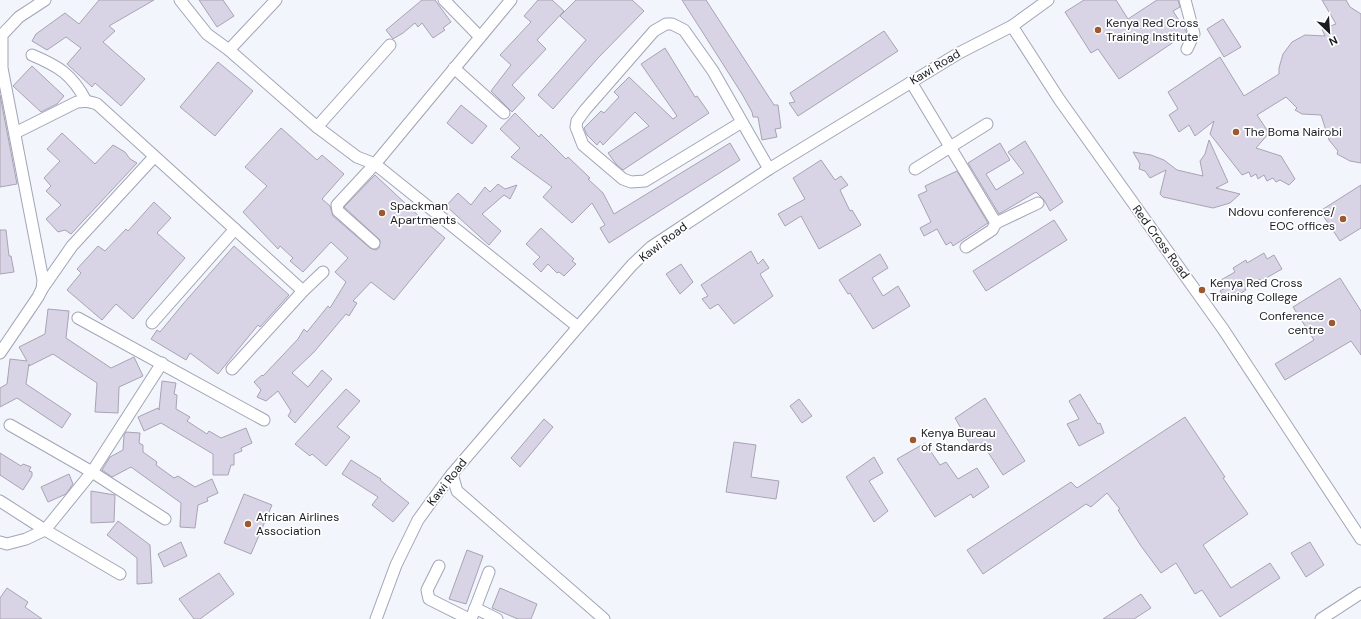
<svg xmlns="http://www.w3.org/2000/svg" width="1361" height="619" font-family="'DM Sans',sans-serif">
<rect width="100%" height="100%" fill="#f3f5fc"/>
<g fill="#d9d4e5" stroke="#a8a3b4">
<polygon points="99,0 154,0 109,26 115,31 103,42 145,79 121,106 95,83 92,87 67,64 81,48 66,37 47,50 32,41 36,34 65,13 79,24"/>
<polygon points="199,0 223,0 234,16 217,27"/>
<polygon points="422,0 435,0 451,22 443,28 445,30 433,38 422,23 418,27 415,23 403,33 393,39 386,30"/>
<polygon points="538,0 552,0 564,11 537,40 546,49 512,85 525,98 512,112 491,91 511,65 500,55 531,22 524,16"/>
<polygon points="576,0 632,0 644,11 598,58 553,109 538,95 586,40 560,16"/>
<polygon points="682,0 706,0 774,105 778,105 781,128 775,129 777,137 762,140 758,117 753,117 752,112 742,94"/>
<polygon points="1084,0 1116,0 1128,19 1157,0 1178,0 1180,7 1173,11 1187,33 1119,79 1098,49 1091,53 1065,12"/>
<polygon points="1322,0 1346,0 1350,7 1361,14 1361,163 1350,161 1337,154 1338,151 1329,140 1321,115 1302,114 1295,110 1297,108 1286,97 1257,115 1269,133 1256,148 1281,156 1295,179 1289,185 1280,180 1276,182 1273,178 1267,181 1264,175 1258,179 1256,174 1251,177 1249,172 1242,175 1210,134 1214,121 1195,136 1189,125 1179,132 1169,115 1178,109 1168,92 1220,57 1244,96 1279,74 1279,68 1283,54 1292,42 1305,35 1325,36 1322,29 1336,24"/>
<polygon points="1223,19 1241,47 1224,57 1207,29"/>
<polygon points="884,31 898,51 798,116 789,103 795,102 790,93"/>
<polygon points="665,48 695,97 697,96 709,113 623,170 616,164 608,153 649,126 635,112 603,145 600,141 597,145 587,135 584,128 601,111 604,113 619,97 614,92 629,77 673,119 677,116 641,64"/>
<polygon points="218,62 253,91 215,136 180,107"/>
<polygon points="32,66 64,96 57,104 41,112 13,86"/>
<polygon points="0,95 17,184 0,187"/>
<polygon points="461,105 487,126 472,144 447,123"/>
<polygon points="515,113 539,137 541,134 566,159 568,157 590,178 588,179 603,193 614,214 730,143 740,160 609,243 600,228 605,225 592,203 572,223 543,197 552,187 511,157 520,148 500,129"/>
<polygon points="281,128 317,160 322,155 344,174 322,199 330,206 333,216 370,248 376,250 379,248 380,240 344,207 375,175 423,220 445,238 394,300 371,282 353,301 357,303 349,316 346,314 314,352 292,373 308,387 322,370 332,379 295,423 288,416 291,411 278,391 266,401 257,397 261,390 254,382 262,375 263,376 298,339 304,329 307,332 328,306 330,308 346,282 335,272 348,258 331,242 303,272 290,261 293,258 280,246 278,249 243,212 267,186 245,167"/>
<polygon points="62,133 95,164 113,145 125,152 130,159 137,163 71,234 65,230 58,232 46,219 61,205 46,191 51,186 44,178 60,161 47,149"/>
<polygon points="1209,140 1228,182 1216,188 1240,194 1230,203 1213,208 1163,197 1160,194 1166,170 1150,178 1145,171 1139,169 1140,164 1133,152 1151,155 1164,160 1177,170 1203,176 1200,161 1205,154"/>
<polygon points="1025,141 1063,202 1050,211 1044,200 1036,192 999,214 968,163 1000,143 1010,160 986,174 996,190 1024,173 1008,152"/>
<polygon points="821,160 835,180 841,176 848,185 840,190 850,211 852,210 861,225 819,249 801,216 785,226 778,214 805,199 793,178"/>
<polygon points="957,171 988,223 953,246 951,242 946,245 937,229 924,236 920,228 931,222 918,195 927,191 925,186"/>
<polygon points="498,184 505,189 517,185 510,199 504,195 482,214 501,231 489,245 446,206 458,193 471,205 485,187 490,192"/>
<polygon points="1361,185 1361,228 1340,241 1320,211"/>
<polygon points="154,202 171,218 157,233 185,258 133,319 116,304 102,320 67,290 81,273 77,269 98,246 105,251 126,229 128,231"/>
<polygon points="1054,220 1067,240 986,291 973,271"/>
<polygon points="541,228 574,259 572,261 576,264 564,276 559,272 557,273 548,264 541,272 533,264 540,257 526,244"/>
<polygon points="0,230 6,230 9,256 11,256 14,272 0,274"/>
<polygon points="234,246 289,295 260,327 258,325 218,374 190,353 186,360 151,339 157,330 160,332 183,304"/>
<polygon points="751,251 758,264 763,259 769,268 760,274 773,296 734,324 718,304 710,309 702,299 708,296 701,285"/>
<polygon points="1264,253 1267,259 1274,255 1282,269 1261,281 1260,279 1245,288 1246,290 1227,302 1220,291 1225,288 1221,280 1235,272 1233,268 1246,260 1247,263"/>
<polygon points="880,254 888,268 872,278 883,296 898,286 910,306 873,329 850,293 848,294 839,280"/>
<polygon points="681,264 693,282 680,294 666,274"/>
<polygon points="1340,278 1361,311 1361,355 1351,341 1285,380 1275,364 1314,340 1293,307"/>
<polygon points="48,309 69,311 66,338 111,368 134,357 143,376 119,387 118,413 95,412 97,383 53,354 29,366 29,364 26,384 71,414 62,428 17,398 0,407 0,388 7,384 10,359 27,361 19,347 45,334"/>
<polygon points="162,381 176,383 174,394 177,395 176,409 190,417 187,421 207,434 209,431 221,438 246,428 252,443 241,448 242,451 234,454 234,465 231,465 228,475 213,475 213,454 161,423 144,431 138,417 158,408 159,410"/>
<polygon points="346,389 360,401 337,427 350,437 326,466 312,454 310,456 295,444"/>
<polygon points="1080,394 1098,424 1100,423 1104,433 1079,446 1067,424 1079,419 1069,401"/>
<polygon points="985,398 1025,461 1003,475 982,443 973,449 955,418"/>
<polygon points="799,399 812,416 802,423 790,406"/>
<polygon points="1185,417 1225,477 1223,478 1248,514 1203,545 1231,588 1270,563 1280,578 1220,617 1202,590 1195,594 1176,563 1161,573 1141,546 1118,510 1120,509 1107,493 1091,507 1086,504 983,574 967,550 1071,482 1077,488"/>
<polygon points="544,419 553,427 520,467 511,458"/>
<polygon points="126,432 140,433 139,443 143,445 143,452 157,462 156,465 174,478 178,476 195,487 212,479 218,493 207,498 208,501 198,505 195,528 180,527 181,503 131,467 112,477 102,470 110,457 123,450 124,435"/>
<polygon points="734,442 756,445 751,477 779,481 776,499 726,492"/>
<polygon points="925,443 940,465 946,462 958,479 977,468 989,487 973,498 971,494 935,517 897,459"/>
<polygon points="0,453 21,466 23,464 31,467 29,471 32,472 32,476 23,490 0,475"/>
<polygon points="874,457 883,473 869,481 888,511 874,522 846,477"/>
<polygon points="351,460 381,479 380,480 409,503 393,522 372,505 378,497 342,474"/>
<polygon points="69,474 73,484 66,494 48,502 41,487"/>
<polygon points="91,491 115,495 114,522 91,523"/>
<polygon points="244,494 272,505 251,554 224,543"/>
<polygon points="118,521 150,545 152,583 137,584 137,558 107,535"/>
<polygon points="181,542 187,556 164,567 158,554"/>
<polygon points="1310,542 1324,565 1306,577 1291,553"/>
<polygon points="467,550 483,556 466,604 449,599"/>
<polygon points="219,573 234,594 200,619 194,619 179,599"/>
<polygon points="7,588 28,602 25,607 42,619 0,619 0,598"/>
<polygon points="500,588 537,604 531,619 518,619 492,608"/>
<polygon points="1141,594 1151,608 1134,619 1103,619"/>
</g>
<g fill="none" stroke-linecap="round" stroke-linejoin="round">
<g stroke="#a1a5b6" stroke-width="13">
<g id="minor">
<polyline points="180,0 207,34 229,50 317,127 357,157 375,164 578,327"/>
<polyline points="444,0 480,37"/>
<polyline points="1185,0 1194,34 1187,49"/>
<polyline points="1012,26 1059,99 1223,329 1361,539"/>
<polyline points="229,50 276,0"/>
<path d="M32,55C58,66 72,74 86,101"/>
<polyline points="454,68 504,113"/>
<polyline points="911,82 996,223"/>
<polyline points="742,122 645,181 631,182 623,179 583,145 576,127 577,121 585,110 654,31 666,24 672,24 684,30 713,71 769,169"/>
<polyline points="317,127 390,45"/>
<path d="M15,133L77,102C85,101 89,101 97,104L303,291L323,272"/>
<polyline points="915,169 987,124"/>
<polyline points="374,243 338,211 337,205 375,164 511,0"/>
<polyline points="966,247 992,230 996,223 1038,203"/>
<polyline points="42,289 72,246 154,157"/>
<polyline points="78,318 264,420"/>
<polyline points="152,323 235,229"/>
<polyline points="0,353 38,297 42,289 43,280 2,68 2,35 19,17 45,0"/>
<polyline points="232,369 303,291"/>
<polyline points="10,425 92,472 165,519"/>
<polyline points="452,474 457,491 604,619"/>
<polyline points="0,501 45,530 120,574"/>
<polyline points="0,542 7,544 26,539 45,530 92,472 162,363"/>
<polyline points="439,566 427,590 429,599 469,619"/>
<polyline points="475,608 497,619"/>
<polyline points="376,619 396,565 418,520 431,502 452,474 578,327 632,265 651,247 769,169 959,53 1012,26 1048,0"/>
<polyline points="471,619 489,572"/>
<polyline points="1321,619 1361,593"/>
</g>
</g>
<use href="#minor" stroke="#fff" stroke-width="11"/>
</g>
<g fill="#9e582e" stroke="#fff" stroke-width="1.5">
<circle cx="1098" cy="30" r="4"/>
<circle cx="1236" cy="132" r="4"/>
<circle cx="382" cy="213" r="4"/>
<circle cx="1343" cy="219" r="4"/>
<circle cx="1202" cy="290" r="4"/>
<circle cx="1332" cy="323" r="4"/>
<circle cx="913" cy="440" r="4"/>
<circle cx="248" cy="524" r="4"/>
</g>
<g text-anchor="middle" dominant-baseline="central" stroke-width="3.5" stroke-linejoin="round" paint-order="stroke">
<g font-size="12" fill="#1a1c22" stroke="#fff" text-anchor="start">
<text x="1106" y="23">Kenya Red Cross<tspan x="1106" dy="14">Training Institute</tspan></text>
<text x="1244" y="132">The Boma Nairobi</text>
<text x="390" y="206">Spackman<tspan x="390" dy="14">Apartments</tspan></text>
<text x="1335" y="212" text-anchor="end">Ndovu conference/<tspan x="1335" dy="14">EOC offices</tspan></text>
<text x="1210" y="283">Kenya Red Cross<tspan x="1210" dy="14">Training College</tspan></text>
<text x="1324" y="316" text-anchor="end">Conference<tspan x="1324" dy="14">centre</tspan></text>
<text x="921" y="433">Kenya Bureau<tspan x="921" dy="14">of Standards</tspan></text>
<text x="256" y="517">African Airlines<tspan x="256" dy="14">Association</tspan></text>
</g>
<g font-size="12" fill="#1a1c22" stroke="#fff">
<text transform="translate(935 67) rotate(-31)">Kawi Road</text>
<text transform="translate(663 242) rotate(-37)">Kawi Road</text>
<text transform="translate(1161 242) rotate(54)">Red Cross Road</text>
<text transform="translate(447 482) rotate(-52)">Kawi Road</text>
</g>
</g>
<g transform="translate(1329 32) rotate(155)" stroke="#ffffff" stroke-width="3" paint-order="stroke">
<path d="M0-3L7 15L0 10L-7 15Z" fill="#1a1c22"/>
<text y="-6" font-size="11" font-weight="bold" text-anchor="middle" fill="#1a1c22">N</text>
</g>
</svg>
